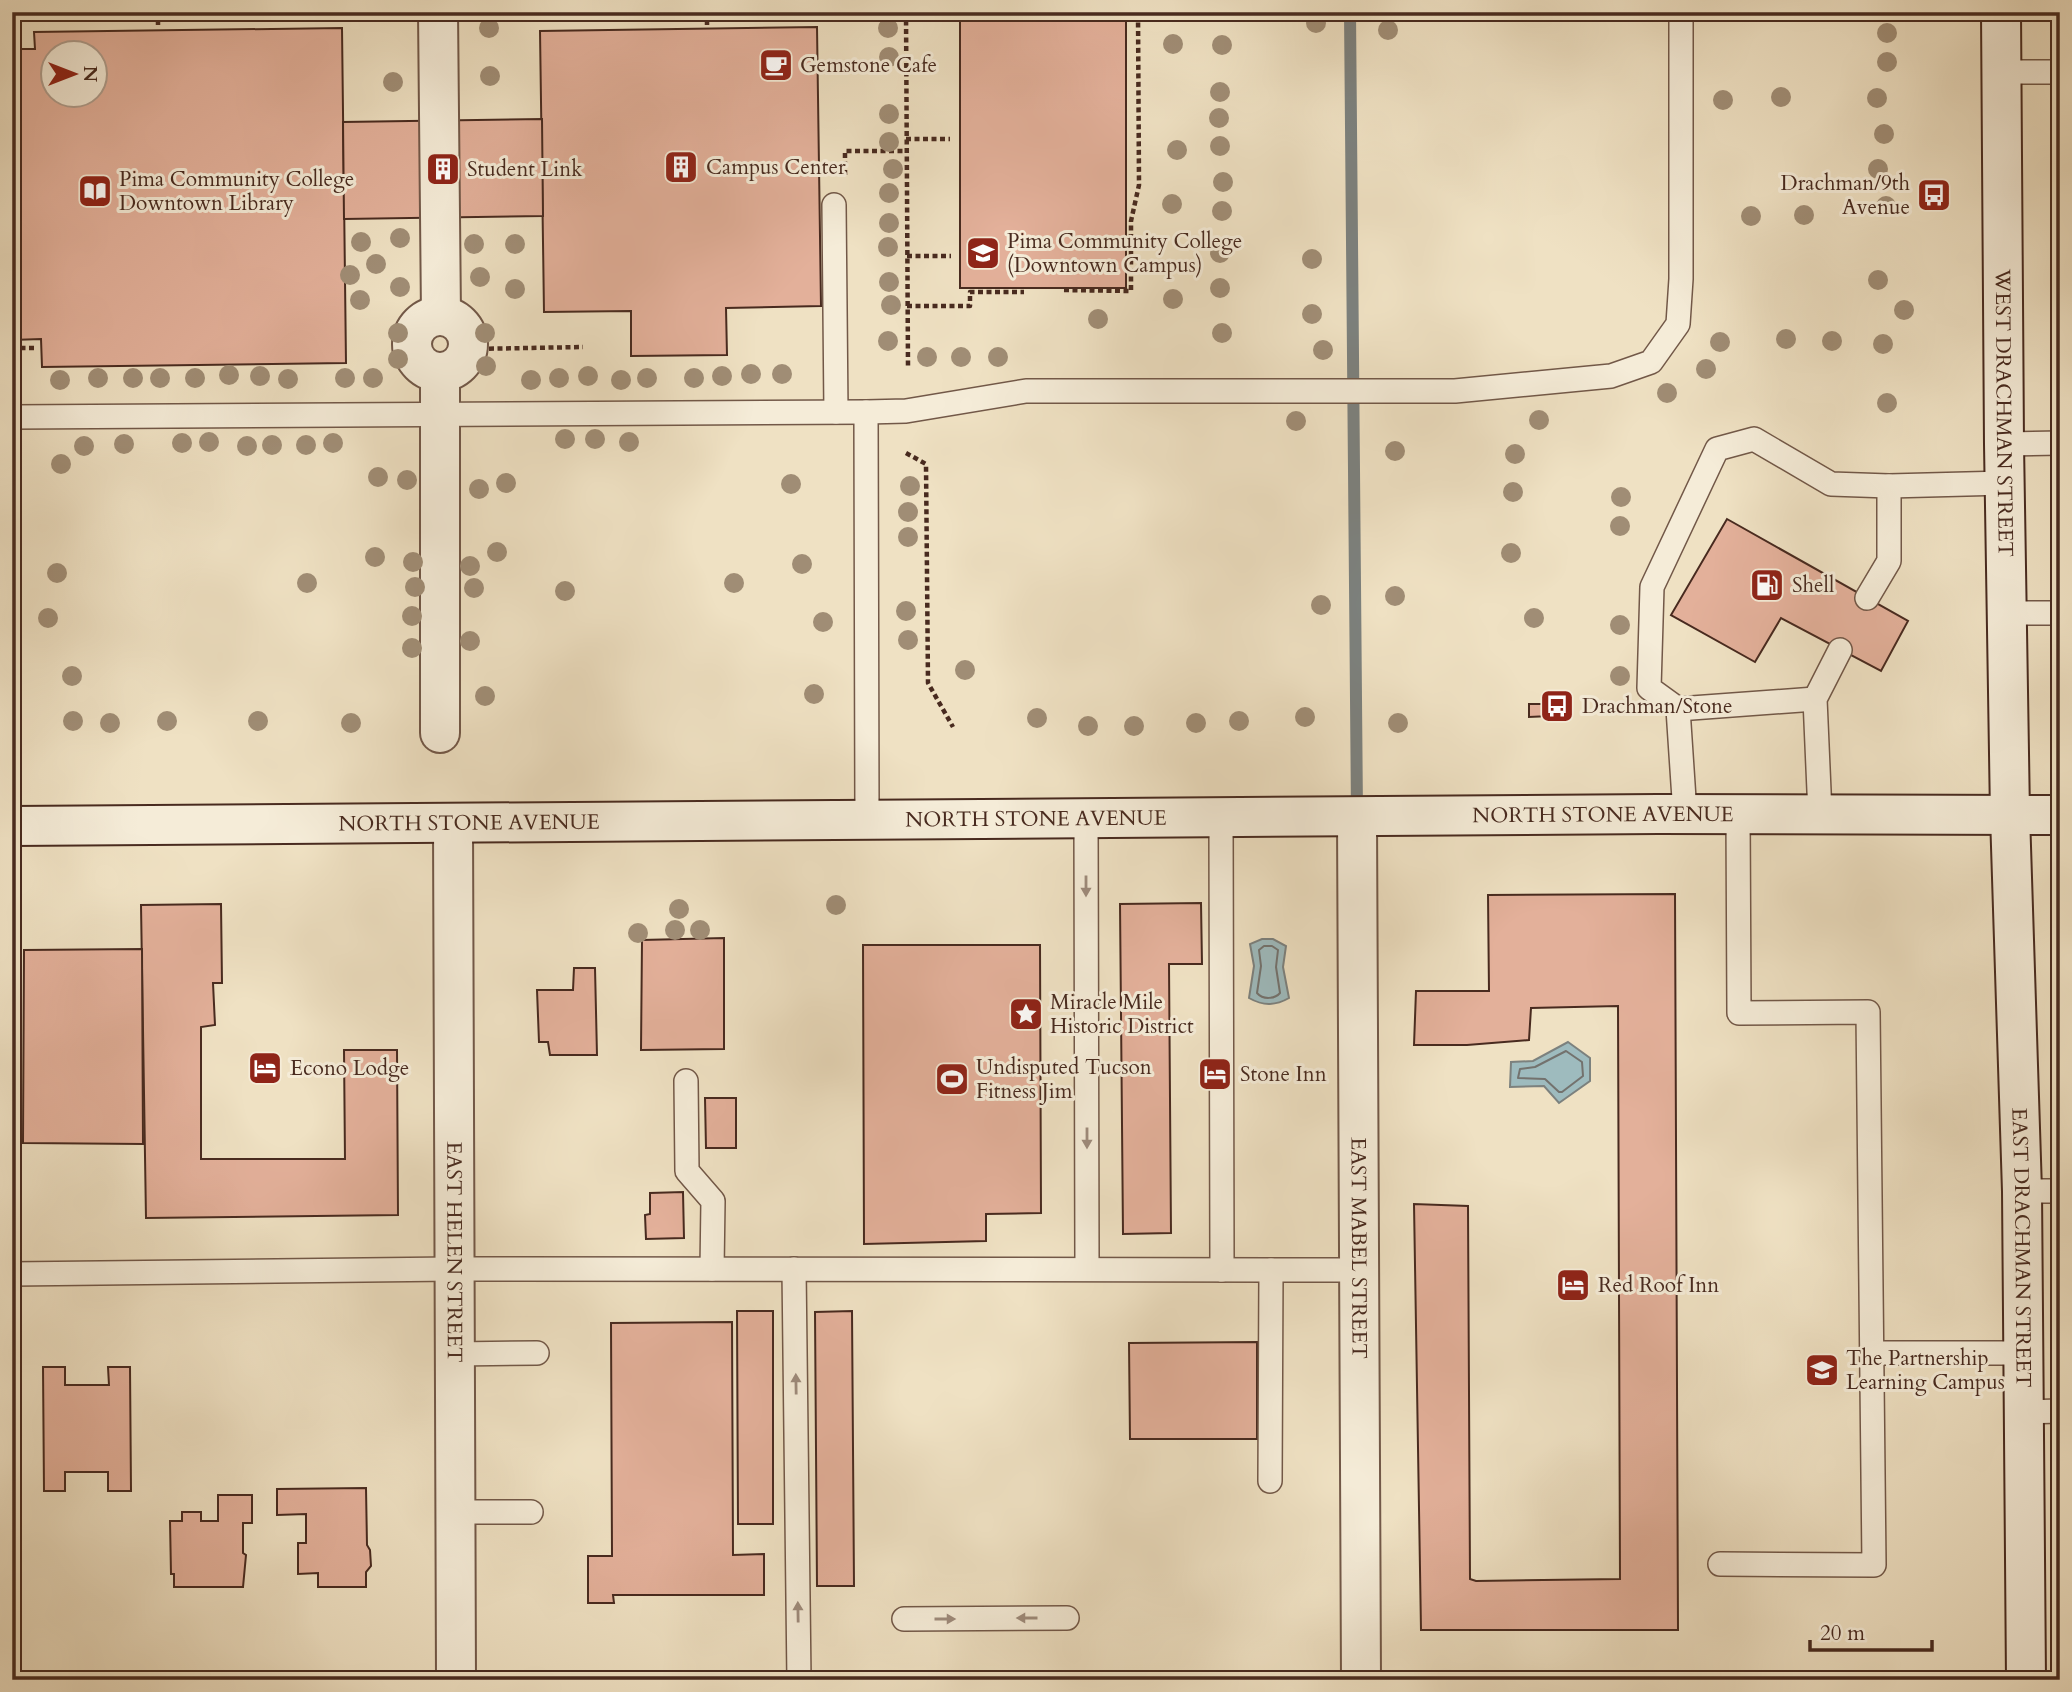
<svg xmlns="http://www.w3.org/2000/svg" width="2072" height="1692" font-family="Cardo,serif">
<rect width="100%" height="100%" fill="#efe1c3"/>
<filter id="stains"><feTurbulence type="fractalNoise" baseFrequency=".00286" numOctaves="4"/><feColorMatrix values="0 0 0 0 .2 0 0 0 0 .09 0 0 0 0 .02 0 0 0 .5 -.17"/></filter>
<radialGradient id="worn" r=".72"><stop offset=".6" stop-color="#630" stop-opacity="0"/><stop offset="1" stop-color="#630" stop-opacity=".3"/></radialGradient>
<g fill="#9ebbbe" stroke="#7c817e" stroke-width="2">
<path d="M1262,939H1273L1286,946L1283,967L1289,998C1275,1006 1263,1006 1249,998L1254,966L1250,944Z"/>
<polygon points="1568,1042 1590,1058 1590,1081 1559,1103 1544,1086 1510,1087 1511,1062 1533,1061"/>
</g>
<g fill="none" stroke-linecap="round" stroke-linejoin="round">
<g stroke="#73726e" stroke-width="2">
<path d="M1264,946H1272L1278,950L1276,967L1280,993C1275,999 1263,1000 1257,993L1261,966L1259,950Z"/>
<polygon points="1566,1051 1582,1062 1583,1076 1562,1092 1559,1092 1545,1079 1518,1078 1520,1069 1535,1067"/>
</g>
<polyline stroke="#7c817e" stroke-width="12" points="1350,12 1357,814"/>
</g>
<g fill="#e3b09a" stroke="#482a1f" stroke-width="2" fill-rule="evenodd">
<rect x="960" y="12" width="166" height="276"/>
<polygon points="817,27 821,306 726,308 727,355 631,356 631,311 544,312 540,31"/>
<path d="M342,28L346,363L42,367L41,339L12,340V49H35L34,32ZM52,52H94V94H52Z"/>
<polygon points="542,119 543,216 344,219 343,122"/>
<polygon points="1727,519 1908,621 1881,671 1781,618 1755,662 1671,615"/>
<polygon points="1529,704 1550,704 1550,716 1529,717"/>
<polygon points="1675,894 1678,1630 1421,1630 1414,1204 1468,1206 1470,1579 1476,1581 1620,1579 1618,1006 1531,1008 1529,1040 1467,1045 1414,1045 1416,991 1489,991 1488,895"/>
<polygon points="1201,903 1202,964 1169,964 1171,1233 1123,1234 1120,904"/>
<polygon points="221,904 222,983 213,983 215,1025 201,1027 201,1159 345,1159 344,1050 397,1050 398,1215 146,1218 141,905"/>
<polygon points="724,938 724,1049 641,1050 642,940"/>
<polygon points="863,945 1040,945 1041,1213 986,1214 986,1241 864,1244"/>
<polygon points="142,949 143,1144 23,1143 24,950"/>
<polygon points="574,968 595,968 597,1055 550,1055 548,1042 539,1042 537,990 573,990"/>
<polygon points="705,1098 736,1098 736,1148 706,1148"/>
<polygon points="683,1192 684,1238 646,1239 645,1215 650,1214 650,1193"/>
<polygon points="737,1311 773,1311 773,1524 738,1524"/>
<polygon points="852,1311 854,1586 817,1586 815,1312"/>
<polygon points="732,1322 733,1555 764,1554 764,1595 613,1595 614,1603 588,1603 588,1556 612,1556 611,1323"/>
<polygon points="1257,1342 1257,1439 1130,1439 1129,1343"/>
<polygon points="43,1367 65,1367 65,1385 109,1385 108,1367 130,1367 131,1491 108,1491 108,1472 65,1472 65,1491 44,1491"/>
<polygon points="366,1488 367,1545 370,1550 371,1566 366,1572 366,1587 318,1587 318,1573 298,1574 298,1543 306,1543 306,1514 277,1515 277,1489"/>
<polygon points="218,1495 252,1495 252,1523 243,1523 243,1553 246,1555 243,1587 174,1587 174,1574 171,1574 170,1521 182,1521 182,1512 201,1512 201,1521 218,1521"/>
</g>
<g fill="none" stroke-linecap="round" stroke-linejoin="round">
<g stroke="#725848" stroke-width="26">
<g id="lane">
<polyline points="2001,72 2060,72"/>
<polyline points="834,205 836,412"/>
<polyline points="866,412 867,820"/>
<polyline points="12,417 866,412 906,411 1026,391 1455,391 1611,376 1651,362 1678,324 1681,279 1681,12"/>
<polyline points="2004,444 2060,443"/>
<polyline points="1867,598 1889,561 1889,486"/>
<polyline points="2007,613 2060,613"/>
<polyline points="1678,709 1815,699"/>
<polyline points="1685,814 1678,709 1649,688 1652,587 1717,449 1754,439 1831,484 1889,486 2005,483"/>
<polyline points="1820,814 1815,699 1840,650"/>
<polyline points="1086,818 1087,1269"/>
<polyline points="1221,818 1222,1270"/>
<polyline points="686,1081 687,1171 713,1201 712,1269"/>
<polyline points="2022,1191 2060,1191"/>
<polyline points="794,1269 799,1680"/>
<polyline points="12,1274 453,1269 1359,1270"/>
<polyline points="1872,1353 2023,1353"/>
<polyline points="454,1354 537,1353"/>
<polyline points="2023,1412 2060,1411"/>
<polyline points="1270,1481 1271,1270"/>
<polyline points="455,1512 531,1512"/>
<polyline points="1720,1564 1874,1565 1868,1012 1739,1013 1738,814"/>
<polyline points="904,1619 1067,1618"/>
</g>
</g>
<g stroke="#725848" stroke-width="42">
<g id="street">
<polyline points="438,12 441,316"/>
<circle cx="440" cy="344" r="28"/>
<polyline points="440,372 440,733"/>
<path id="s1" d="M1357,818L1361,1680"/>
<path id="s2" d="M453,823L456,1680"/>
</g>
</g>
<g stroke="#482a1f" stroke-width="42">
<g id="secondary">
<path id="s3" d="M2001,12L2004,444L2010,815L2022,1191L2026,1680"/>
<path id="s4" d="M12,826L1658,814L2060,815"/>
</g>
</g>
<g stroke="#482a1f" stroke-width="4.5" stroke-dasharray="5 3.5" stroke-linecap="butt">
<polyline points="158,12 158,25"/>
<polyline points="707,12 707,25"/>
<polyline points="906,12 908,366"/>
<polyline points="12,14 16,14 17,42"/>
<polyline points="906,139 950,139"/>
<polyline points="845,175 845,151 906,151"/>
<polyline points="907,256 951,256"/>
<polyline points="1064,290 1131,291 1131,221 1139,185 1138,12"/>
<polyline points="907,306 970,306 970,292 1024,292"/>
<polyline points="12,348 35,348"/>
<polyline points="472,349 583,347"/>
<polyline points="906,453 926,464 928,683 953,727"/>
</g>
<use href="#lane" stroke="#f5ecd8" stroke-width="23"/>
<use href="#street" stroke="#f5ecd8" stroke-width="38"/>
<use href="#secondary" stroke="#f5ecd8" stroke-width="38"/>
</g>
<g fill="#a08d75">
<circle cx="1316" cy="23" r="10"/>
<circle cx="489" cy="28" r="10"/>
<circle cx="888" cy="28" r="10"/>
<circle cx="1388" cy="30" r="10"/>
<circle cx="1887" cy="33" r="10"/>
<circle cx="1173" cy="44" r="10"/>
<circle cx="1222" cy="45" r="10"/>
<circle cx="889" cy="57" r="10"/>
<circle cx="1887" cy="62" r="10"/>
<circle cx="490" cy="76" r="10"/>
<circle cx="393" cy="82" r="10"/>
<circle cx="1220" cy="92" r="10"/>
<circle cx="1781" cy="97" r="10"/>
<circle cx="1877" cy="98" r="10"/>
<circle cx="1723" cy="100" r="10"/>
<circle cx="889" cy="114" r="10"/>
<circle cx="1219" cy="118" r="10"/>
<circle cx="1884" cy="134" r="10"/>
<circle cx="889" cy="142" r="10"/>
<circle cx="1220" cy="146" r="10"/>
<circle cx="1177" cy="150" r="10"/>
<circle cx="893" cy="169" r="10"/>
<circle cx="1878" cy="169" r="10"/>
<circle cx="1223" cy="182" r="10"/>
<circle cx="889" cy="193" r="10"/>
<circle cx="1172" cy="204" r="10"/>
<circle cx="1886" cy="206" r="10"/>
<circle cx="1222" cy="211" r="10"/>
<circle cx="1804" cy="215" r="10"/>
<circle cx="1751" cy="216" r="10"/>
<circle cx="889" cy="223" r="10"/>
<circle cx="400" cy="238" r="10"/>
<circle cx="361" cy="242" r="10"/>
<circle cx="474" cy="244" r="10"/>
<circle cx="515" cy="244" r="10"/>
<circle cx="888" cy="247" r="10"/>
<circle cx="1220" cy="253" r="10"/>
<circle cx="1312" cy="259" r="10"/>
<circle cx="376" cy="264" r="10"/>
<circle cx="350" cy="275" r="10"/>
<circle cx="480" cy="277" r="10"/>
<circle cx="1878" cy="280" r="10"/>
<circle cx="889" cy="282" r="10"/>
<circle cx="400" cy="287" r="10"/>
<circle cx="1220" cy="288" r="10"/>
<circle cx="515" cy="289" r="10"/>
<circle cx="1173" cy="299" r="10"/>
<circle cx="360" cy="300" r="10"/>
<circle cx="891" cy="305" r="10"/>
<circle cx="1904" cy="310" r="10"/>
<circle cx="1312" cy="314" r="10"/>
<circle cx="1098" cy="319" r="10"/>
<circle cx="398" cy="333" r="10"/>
<circle cx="485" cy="333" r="10"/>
<circle cx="1222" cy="333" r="10"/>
<circle cx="1786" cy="339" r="10"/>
<circle cx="888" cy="341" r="10"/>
<circle cx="1832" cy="341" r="10"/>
<circle cx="1720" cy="342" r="10"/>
<circle cx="1883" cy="344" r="10"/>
<circle cx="1323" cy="350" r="10"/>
<circle cx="927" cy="357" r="10"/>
<circle cx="961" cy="357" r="10"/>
<circle cx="998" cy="357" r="10"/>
<circle cx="398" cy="359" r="10"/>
<circle cx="486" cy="366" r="10"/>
<circle cx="1706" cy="369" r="10"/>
<circle cx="751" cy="374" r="10"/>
<circle cx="782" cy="374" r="10"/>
<circle cx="229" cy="375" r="10"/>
<circle cx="260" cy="376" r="10"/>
<circle cx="588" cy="376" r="10"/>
<circle cx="722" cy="376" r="10"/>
<circle cx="98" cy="378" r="10"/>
<circle cx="133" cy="378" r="10"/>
<circle cx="160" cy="378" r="10"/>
<circle cx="195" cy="378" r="10"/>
<circle cx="345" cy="378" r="10"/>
<circle cx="373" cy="378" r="10"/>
<circle cx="559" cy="378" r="10"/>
<circle cx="647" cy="378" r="10"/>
<circle cx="694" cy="378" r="10"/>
<circle cx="288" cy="379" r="10"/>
<circle cx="60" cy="380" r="10"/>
<circle cx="531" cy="380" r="10"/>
<circle cx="621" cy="380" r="10"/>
<circle cx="1667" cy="393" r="10"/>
<circle cx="1887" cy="403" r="10"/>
<circle cx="1539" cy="420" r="10"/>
<circle cx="1296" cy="421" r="10"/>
<circle cx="565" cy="439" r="10"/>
<circle cx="595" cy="439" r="10"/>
<circle cx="209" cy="442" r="10"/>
<circle cx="629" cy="442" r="10"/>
<circle cx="182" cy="443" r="10"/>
<circle cx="333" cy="443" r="10"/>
<circle cx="124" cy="444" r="10"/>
<circle cx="272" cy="445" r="10"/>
<circle cx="306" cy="445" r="10"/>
<circle cx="84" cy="446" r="10"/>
<circle cx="247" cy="446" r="10"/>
<circle cx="1395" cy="451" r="10"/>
<circle cx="1515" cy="454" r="10"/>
<circle cx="61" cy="464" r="10"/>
<circle cx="378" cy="477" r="10"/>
<circle cx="407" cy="480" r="10"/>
<circle cx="506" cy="483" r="10"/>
<circle cx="791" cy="484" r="10"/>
<circle cx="910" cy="486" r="10"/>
<circle cx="479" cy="489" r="10"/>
<circle cx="1513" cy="492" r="10"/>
<circle cx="1621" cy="497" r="10"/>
<circle cx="908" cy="512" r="10"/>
<circle cx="1620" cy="526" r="10"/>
<circle cx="908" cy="537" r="10"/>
<circle cx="497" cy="552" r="10"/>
<circle cx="1511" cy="553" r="10"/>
<circle cx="375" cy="557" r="10"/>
<circle cx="413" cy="562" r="10"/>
<circle cx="802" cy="564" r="10"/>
<circle cx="470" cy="566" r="10"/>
<circle cx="57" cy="573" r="10"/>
<circle cx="307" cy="583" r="10"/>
<circle cx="734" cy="583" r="10"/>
<circle cx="415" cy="587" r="10"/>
<circle cx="474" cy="588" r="10"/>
<circle cx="565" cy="591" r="10"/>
<circle cx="1395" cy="596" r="10"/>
<circle cx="1321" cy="605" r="10"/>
<circle cx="906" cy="611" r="10"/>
<circle cx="412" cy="616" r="10"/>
<circle cx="48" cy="618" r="10"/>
<circle cx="1534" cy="618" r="10"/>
<circle cx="823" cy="622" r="10"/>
<circle cx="1620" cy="625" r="10"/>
<circle cx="908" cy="640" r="10"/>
<circle cx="470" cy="641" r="10"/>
<circle cx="412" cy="648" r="10"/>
<circle cx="965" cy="670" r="10"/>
<circle cx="72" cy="676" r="10"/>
<circle cx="1620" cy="676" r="10"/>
<circle cx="814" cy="694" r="10"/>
<circle cx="485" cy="696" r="10"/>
<circle cx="1305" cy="717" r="10"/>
<circle cx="1037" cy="718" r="10"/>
<circle cx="73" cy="721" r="10"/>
<circle cx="167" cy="721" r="10"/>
<circle cx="258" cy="721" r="10"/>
<circle cx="1239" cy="721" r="10"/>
<circle cx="110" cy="723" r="10"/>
<circle cx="351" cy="723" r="10"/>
<circle cx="1196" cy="723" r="10"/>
<circle cx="1398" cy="723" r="10"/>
<circle cx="1088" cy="726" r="10"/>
<circle cx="1134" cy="726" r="10"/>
<circle cx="836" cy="905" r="10"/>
<circle cx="679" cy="909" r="10"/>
<circle cx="675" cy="930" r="10"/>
<circle cx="700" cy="930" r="10"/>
<circle cx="638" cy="933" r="10"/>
</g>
<defs><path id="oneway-solid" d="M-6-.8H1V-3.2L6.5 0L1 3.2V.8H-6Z" transform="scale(1.75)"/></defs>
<g fill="#9e8b7c">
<use href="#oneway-solid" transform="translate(1086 886) rotate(90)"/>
<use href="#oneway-solid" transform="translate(1087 1138) rotate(90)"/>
<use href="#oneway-solid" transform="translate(796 1384) rotate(-91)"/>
<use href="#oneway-solid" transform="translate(798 1612) rotate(-91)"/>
<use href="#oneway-solid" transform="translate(1027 1618) rotate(180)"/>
<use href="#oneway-solid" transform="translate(945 1619)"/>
</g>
<defs>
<g id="cafe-square" transform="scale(1.75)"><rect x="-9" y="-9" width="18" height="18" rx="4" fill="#8f2418" stroke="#f5ecd8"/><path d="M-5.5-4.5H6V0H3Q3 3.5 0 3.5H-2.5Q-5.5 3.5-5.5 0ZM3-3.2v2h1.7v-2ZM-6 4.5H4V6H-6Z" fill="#fff"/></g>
<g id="building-square" transform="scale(1.75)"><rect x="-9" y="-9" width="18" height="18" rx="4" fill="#8f2418" stroke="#f5ecd8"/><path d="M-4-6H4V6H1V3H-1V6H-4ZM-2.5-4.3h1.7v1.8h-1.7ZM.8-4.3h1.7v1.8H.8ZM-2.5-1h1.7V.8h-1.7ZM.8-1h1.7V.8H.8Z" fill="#fff"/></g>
<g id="library-square" transform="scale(1.75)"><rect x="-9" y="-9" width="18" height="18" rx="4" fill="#8f2418" stroke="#f5ecd8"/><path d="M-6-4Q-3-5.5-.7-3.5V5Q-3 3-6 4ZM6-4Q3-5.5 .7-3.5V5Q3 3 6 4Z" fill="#fff"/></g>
<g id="bus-square" transform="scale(1.75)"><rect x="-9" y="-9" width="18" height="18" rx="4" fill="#8f2418" stroke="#f5ecd8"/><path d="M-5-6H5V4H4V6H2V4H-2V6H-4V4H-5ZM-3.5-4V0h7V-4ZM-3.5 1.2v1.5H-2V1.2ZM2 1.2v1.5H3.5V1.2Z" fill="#fff"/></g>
<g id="university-square" transform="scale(1.75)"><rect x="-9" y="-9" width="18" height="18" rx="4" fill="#8f2418" stroke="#f5ecd8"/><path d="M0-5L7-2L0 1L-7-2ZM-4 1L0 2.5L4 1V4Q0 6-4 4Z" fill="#fff"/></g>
<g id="fuel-square" transform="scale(1.75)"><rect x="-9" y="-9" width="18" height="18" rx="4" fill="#8f2418" stroke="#f5ecd8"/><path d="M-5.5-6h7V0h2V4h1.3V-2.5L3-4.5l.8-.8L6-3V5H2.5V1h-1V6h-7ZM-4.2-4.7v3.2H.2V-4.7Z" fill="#fff"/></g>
<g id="sight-square" transform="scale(1.75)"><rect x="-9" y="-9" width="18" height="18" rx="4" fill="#8f2418" stroke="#f5ecd8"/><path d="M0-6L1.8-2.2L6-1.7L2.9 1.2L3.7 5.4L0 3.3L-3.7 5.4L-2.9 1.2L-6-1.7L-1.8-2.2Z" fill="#fff"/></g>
<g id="hotel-square" transform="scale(1.75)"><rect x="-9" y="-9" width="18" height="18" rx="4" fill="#8f2418" stroke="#f5ecd8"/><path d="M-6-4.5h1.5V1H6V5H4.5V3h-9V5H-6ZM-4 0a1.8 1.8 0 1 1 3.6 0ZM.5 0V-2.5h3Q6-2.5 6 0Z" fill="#fff"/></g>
<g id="stadium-square" transform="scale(1.75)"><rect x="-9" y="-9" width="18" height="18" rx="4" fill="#8f2418" stroke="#f5ecd8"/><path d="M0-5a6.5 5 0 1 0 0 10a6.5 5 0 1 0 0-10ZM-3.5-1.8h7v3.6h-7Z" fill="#fff"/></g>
<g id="school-square" transform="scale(1.75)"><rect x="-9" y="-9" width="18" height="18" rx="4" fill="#8f2418" stroke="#f5ecd8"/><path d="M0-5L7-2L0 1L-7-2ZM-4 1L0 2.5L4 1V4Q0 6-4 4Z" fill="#fff"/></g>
</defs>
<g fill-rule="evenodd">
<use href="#cafe-square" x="776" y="65"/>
<use href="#building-square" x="681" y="167"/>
<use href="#building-square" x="443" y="169"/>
<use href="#library-square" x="95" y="191"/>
<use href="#bus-square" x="1934" y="195"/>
<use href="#university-square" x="983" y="253"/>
<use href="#fuel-square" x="1767" y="585"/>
<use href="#bus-square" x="1557" y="706"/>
<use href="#sight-square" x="1026" y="1014"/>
<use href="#hotel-square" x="265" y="1068"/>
<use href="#hotel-square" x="1215" y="1074"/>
<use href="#stadium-square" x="952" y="1079"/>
<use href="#hotel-square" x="1573" y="1285"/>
<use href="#school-square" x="1822" y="1370"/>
</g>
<g text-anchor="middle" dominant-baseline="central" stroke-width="6" stroke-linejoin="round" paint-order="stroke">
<g font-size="21" fill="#482a1f" stroke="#f5ecd8" text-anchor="start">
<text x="800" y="65">Gemstone Cafe</text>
<text x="706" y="167">Campus Center</text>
<text x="467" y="169">Student Link</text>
<text x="119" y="179">Pima Community College<tspan x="119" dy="24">Downtown Library</tspan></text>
<text x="1910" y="183" text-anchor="end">Drachman/9th<tspan x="1910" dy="24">Avenue</tspan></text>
<text x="1007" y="241">Pima Community College<tspan x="1007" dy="24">(Downtown Campus)</tspan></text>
<text x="1792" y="585">Shell</text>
<text x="1582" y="706">Drachman/Stone</text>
<text x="1050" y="1002">Miracle Mile<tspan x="1050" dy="24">Historic District</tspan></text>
<text x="976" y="1067">Undisputed Tucson<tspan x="976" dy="24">Fitness Jim</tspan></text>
<text x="290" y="1068">Econo Lodge</text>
<text x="1240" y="1074">Stone Inn</text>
<text x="1598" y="1285">Red Roof Inn</text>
<text x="1846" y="1358">The Partnership<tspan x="1846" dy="24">Learning Campus</tspan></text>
</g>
<g font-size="21" fill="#482a1f" stroke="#f5ecd8">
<text stroke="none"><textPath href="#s3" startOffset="401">WEST DRACHMAN STREET</textPath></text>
<text stroke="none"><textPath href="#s4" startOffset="1591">NORTH STONE AVENUE</textPath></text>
<text stroke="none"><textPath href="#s4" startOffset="1024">NORTH STONE AVENUE</textPath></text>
<text stroke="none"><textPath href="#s4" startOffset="457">NORTH STONE AVENUE</textPath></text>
<text stroke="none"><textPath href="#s3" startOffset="1236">EAST DRACHMAN STREET</textPath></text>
<text stroke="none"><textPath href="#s1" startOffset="430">EAST MABEL STREET</textPath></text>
<text stroke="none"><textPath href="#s2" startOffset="429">EAST HELEN STREET</textPath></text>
</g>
</g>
<rect width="2072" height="1692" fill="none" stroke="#efe1c3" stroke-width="42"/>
<rect x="14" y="14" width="2044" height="1664" fill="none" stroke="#482a1f" stroke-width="3.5"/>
<rect x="21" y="21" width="2030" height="1650" fill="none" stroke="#482a1f" stroke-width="2"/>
<g transform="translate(74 74) rotate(90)"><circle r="33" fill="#f5ecd8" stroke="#b09e8e" stroke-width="2"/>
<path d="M0-5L12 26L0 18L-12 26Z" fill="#8f2418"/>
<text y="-10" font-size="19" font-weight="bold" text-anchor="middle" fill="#482a1f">N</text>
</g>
<path d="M1810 1640v10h122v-10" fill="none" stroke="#482a1f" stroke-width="3.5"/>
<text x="1820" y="1640" font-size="21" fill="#482a1f" stroke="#f5ecd8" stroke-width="5" paint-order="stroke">20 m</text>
<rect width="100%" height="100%" filter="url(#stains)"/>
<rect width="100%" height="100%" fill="url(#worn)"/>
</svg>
